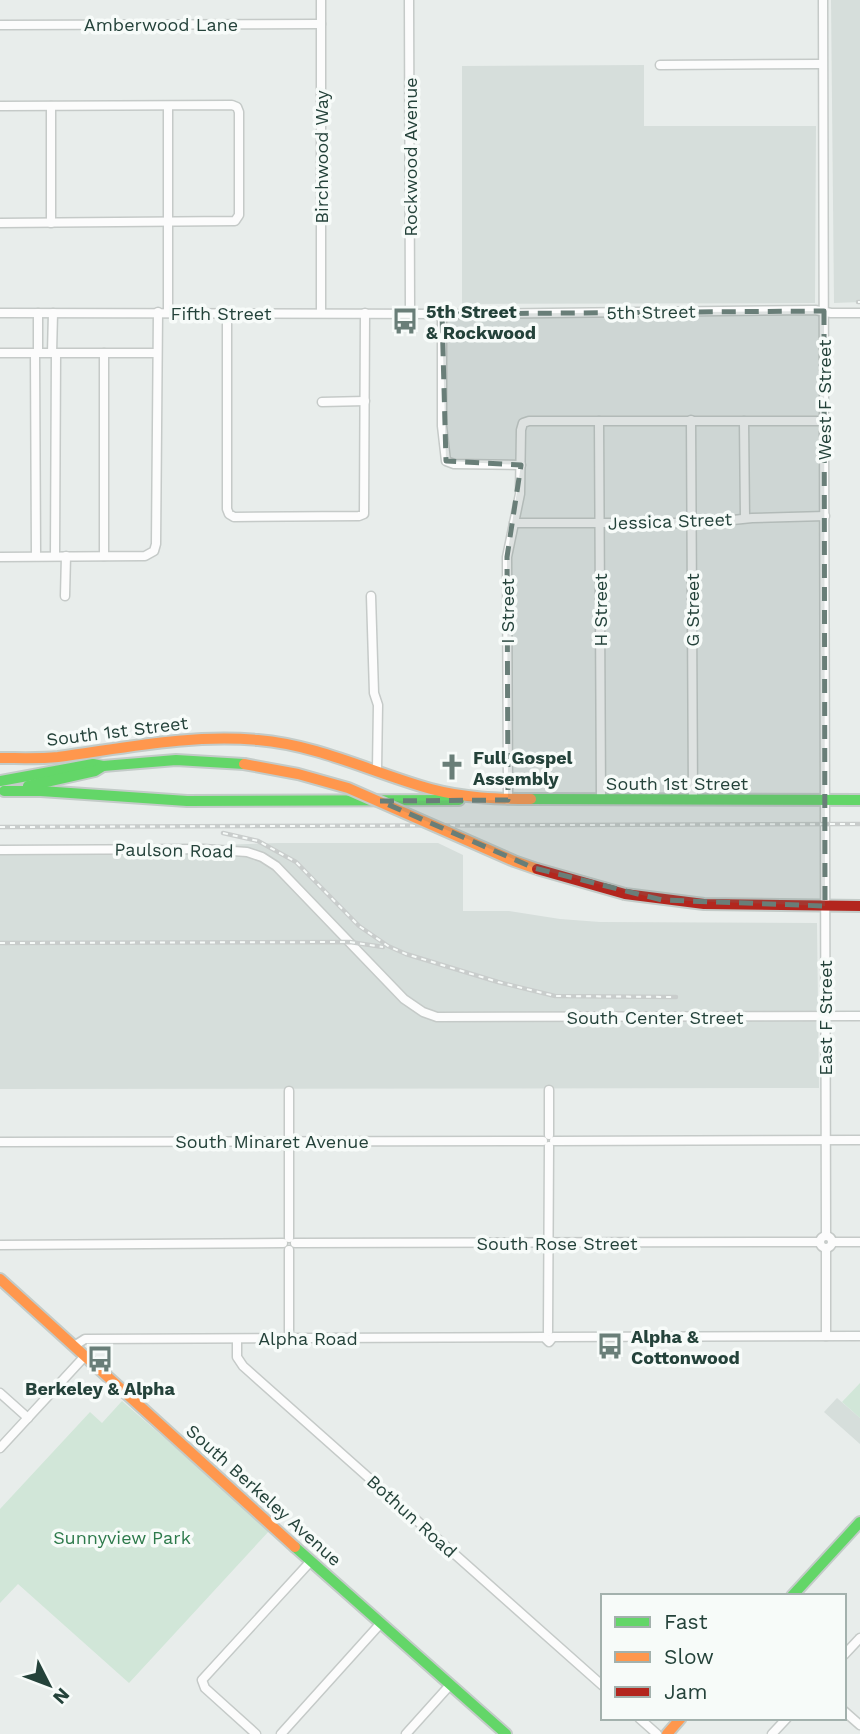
<svg xmlns="http://www.w3.org/2000/svg" width="860" height="1734" font-family="'Work Sans',sans-serif">
<rect width="100%" height="100%" fill="#e8edeb"/>
<g fill="#d6dedb">
<polygon points="831,0 860,0 860,302 834,303"/>
<polygon points="644,65 644,126 816,126 815,303 462,304 462,66"/>
<polygon points="278,843 438,843 463,855 463,911 509,911 560,919 600,922 817,923 819,1088 0,1089 0,852"/>
<polygon points="837,1398 860,1418 860,1444 824,1412"/>
</g>
<g fill="#d1e6d8">
<polygon points="860,1383 860,1418 842,1402"/>
<polygon points="122,1401 270,1530 129,1683 18,1584 0,1603 0,1509 90,1412 102,1423"/>
</g>
<g fill="none" stroke-linecap="round" stroke-linejoin="round">
<g stroke="#c5cac8" stroke-width="11">
<g id="street">
<polyline points="321,0 321,313"/>
<polyline points="409,0 410,313"/>
<polyline points="823,0 826,1236"/>
<polyline points="0,25 321,24"/>
<polyline points="660,65 822,64"/>
<polyline points="0,106 232,105 237,107 239,112 239,215 235,221 0,223"/>
<polyline points="51,106 51,223"/>
<polyline points="168,106 168,312"/>
<polyline points="0,313 460,314 815,310 831,313 860,313"/>
<polyline points="38,313 38,353"/>
<polyline points="227,313 227,509 229,514 234,517 359,516 364,514 365,313"/>
<polyline points="442,314 442,426 446,461 454,464 521,465"/>
<polyline points="0,353 157,353"/>
<polyline points="35,353 36,556"/>
<polyline points="52,353 53,313"/>
<polyline points="322,402 365,401"/>
<polyline points="691,420 693,800"/>
<polyline points="599,421 601,800"/>
<polyline points="744,421 745,518"/>
<polyline points="514,523 704,523 752,518 825,516"/>
<polyline points="55,556 56,353"/>
<polyline points="104,556 104,353"/>
<polyline points="0,557 145,556 154,551 156,544 158,312"/>
<polyline points="65,596 66,556"/>
<polyline points="371,596 374,693 378,705 377,770"/>
<polyline points="508,800 507,557 520,494 521,430 523,423 529,421 824,421"/>
<polyline points="0,850 203,849 247,852 262,857 276,866 404,999 423,1012 437,1017 860,1016"/>
<polyline points="289,1091 289,1238"/>
<polyline points="549,1135 549,1090"/>
<polyline points="554,1141 860,1140"/>
<polyline points="0,1142 543,1141"/>
<circle cx="826" cy="1242" r="6"/>
<polyline points="832,1242 860,1242"/>
<polyline points="295,1243 820,1242"/>
<polyline points="0,1245 283,1243"/>
<polyline points="289,1250 289,1339"/>
<polyline points="548,1332 549,1146"/>
<polyline points="826,1336 826,1248"/>
<polyline points="237,1339 237,1357 243,1366 603,1686"/>
<polyline points="74,1346 85,1339 544,1337 549,1342 553,1337 860,1336"/>
<polyline points="0,1393 28,1418"/>
<polyline points="0,1448 85,1356"/>
<polyline points="844,1655 860,1638"/>
<polyline points="844,1711 860,1725"/>
<polyline points="639,1718 657,1734"/>
<polyline points="256,1734 205,1688 202,1680 311,1561"/>
<polyline points="281,1734 381,1623"/>
<polyline points="406,1734 450,1685"/>
<polyline points="772,1734 787,1718"/>
</g>
</g>
<g stroke="#c3cbc8" stroke-width="14">
<g id="fast">
<polyline points="0,781 93,764 103,766 176,760 244,764"/>
<polyline points="28,786 95,771 103,766"/>
<polyline points="4,791 41,791 187,801 459,800"/>
<polyline points="531,799 860,800"/>
<polyline points="295,1547 506,1734"/>
<polyline points="792,1596 860,1522"/>
</g>
</g>
<g stroke="#c3cbc8" stroke-width="14">
<g id="slow">
<path d="M0,758C19,758 39,759 58,757C125,748 190,734 258,740C319,745 373,773 431,789C465,798 497,799 531,799"/>
<polyline points="0,1279 295,1547"/>
<polyline points="667,1734 681,1718"/>
</g>
</g>
<g stroke="#c3cbc8" stroke-width="14">
<polyline id="jam" points="625,894 704,904 860,906"/>
</g>
<use href="#street" stroke="#fcfcfc" stroke-width="8"/>
<use href="#fast" stroke="#63d668" stroke-width="10"/>
<use href="#slow" stroke="#ff974d" stroke-width="10"/>
<use href="#jam" stroke="#b3261e" stroke-width="10"/>
<g stroke="#c9cdcc" stroke-width="4.5">
<g id="rail">
<polyline points="858,302 860,302"/>
<polyline points="0,827 860,824"/>
<polyline points="223,833 258,841 296,862 359,926 388,946 406,954 498,982 555,996 676,997"/>
<polyline points="0,943 350,942 383,947"/>
</g>
</g>
<use href="#rail" stroke="#f7fbf9" stroke-width="2" stroke-dasharray="5" stroke-linecap="butt"/>
<g stroke="#c3cbc8" stroke-width="14" stroke-linecap="butt">
<polyline id="slow-bridge" points="244,764 298,774 348,788 514,861 537,869"/>
</g>
<g stroke="#c3cbc8" stroke-width="14" stroke-linecap="butt">
<polyline id="jam-bridge" points="537,869 625,894"/>
</g>
<use href="#slow-bridge" stroke="#ff974d" stroke-width="10"/>
<use href="#jam-bridge" stroke="#b3261e" stroke-width="10"/>
</g>
<path fill="#697e78" fill-opacity="0.2" stroke="#697e78" stroke-width="5" stroke-dasharray="14 9" stroke-linejoin="round" d="M824,311L825,906L662,900L534,868L380,801L508,800L507,557L521,465L446,461L442,314Z"/>
<defs>
<g id="bus-bare" transform="scale(2.1)"><path d="M-5-6H5V4H4V6H2V4H-2V6H-4V4H-5ZM-3.5-4V0h7V-4ZM-3.5 1.2v1.5H-2V1.2ZM2 1.2v1.5H3.5V1.2Z" fill="#697e78" stroke="#f7fbf9" stroke-width="2.5" paint-order="stroke"/></g>
<g id="church-bare" transform="scale(2.1)"><path d="M-1.2-6h2.4v3.5h3.3v2.4h-3.3V6h-2.4V-.1h-3.3v-2.4h3.3Z" fill="#697e78" stroke="#f7fbf9" stroke-width="2.5" paint-order="stroke"/></g>
</defs>
<g fill-rule="evenodd">
<use href="#bus-bare" x="405" y="321"/>
<use href="#church-bare" x="452" y="767"/>
<use href="#bus-bare" x="610" y="1346"/>
<use href="#bus-bare" x="100" y="1359"/>
</g>
<g text-anchor="middle" dominant-baseline="central" stroke-width="7" stroke-linejoin="round" paint-order="stroke">
<g font-size="18" fill="#24423a" stroke="#f7fbf9">
<text x="161" y="24">Amberwood Lane</text>
<text transform="translate(321 157) rotate(-90)">Birchwood Way</text>
<text transform="translate(410 157) rotate(-90)">Rockwood Avenue</text>
<text transform="translate(651 312) rotate(-1)">5th Street</text>
<text x="221" y="313">Fifth Street</text>
<text transform="translate(824 400) rotate(-90)">West F Street</text>
<text transform="translate(670 521) rotate(-2)">Jessica Street</text>
<text transform="translate(600 610) rotate(-90)">H Street</text>
<text transform="translate(692 610) rotate(-90)">G Street</text>
<text transform="translate(507 611) rotate(-90)">I Street</text>
<text transform="translate(117 731) rotate(-7)">South 1st Street</text>
<text x="677" y="783">South 1st Street</text>
<text transform="translate(174 850) rotate(1)">Paulson Road</text>
<text x="655" y="1017">South Center Street</text>
<text transform="translate(825 1018) rotate(-90)">East F Street</text>
<text x="272" y="1141">South Minaret Avenue</text>
<text x="557" y="1243">South Rose Street</text>
<text x="308" y="1338">Alpha Road</text>
<text transform="translate(264 1495) rotate(42)">South Berkeley Avenue</text>
<text transform="translate(412 1516) rotate(42)">Bothun Road</text>
</g>
<g font-size="18" font-weight="bold" fill="#24423a" stroke="#f7fbf9" text-anchor="start">
<text x="426" y="311">5th Street<tspan x="426" dy="21">&amp; Rockwood</tspan></text>
<text x="473" y="757">Full Gospel<tspan x="473" dy="21">Assembly</tspan></text>
<text x="631" y="1336">Alpha &amp;<tspan x="631" dy="21">Cottonwood</tspan></text>
<text x="100" y="1388" text-anchor="middle">Berkeley &amp; Alpha</text>
</g>
<g font-size="18" fill="#2d7a4b" stroke="#f7fbf9">
<text x="122" y="1537">Sunnyview Park</text>
</g>
</g>
<rect x="601" y="1594" width="245" height="126" fill="#f7fbf9" stroke="#a3b1ad" stroke-width="2"/>
<rect x="615" y="1617" width="35" height="10" fill="#63d668" stroke="#a3b1ad" stroke-width="2"/>
<text x="664" y="1629" font-size="21" fill="#24423a">Fast</text>
<rect x="615" y="1652" width="35" height="10" fill="#ff974d" stroke="#a3b1ad" stroke-width="2"/>
<text x="664" y="1664" font-size="21" fill="#24423a">Slow</text>
<rect x="615" y="1687" width="35" height="10" fill="#b3261e" stroke="#a3b1ad" stroke-width="2"/>
<text x="664" y="1699" font-size="21" fill="#24423a">Jam</text>
<g transform="translate(49 1685) rotate(132)" stroke="#f7fbf9" stroke-width="5" paint-order="stroke">
<path d="M0-5L12 26L0 18L-12 26Z" fill="#24423a"/>
<text y="-10" font-size="19" font-weight="bold" text-anchor="middle" fill="#24423a">N</text>
</g>
</svg>
